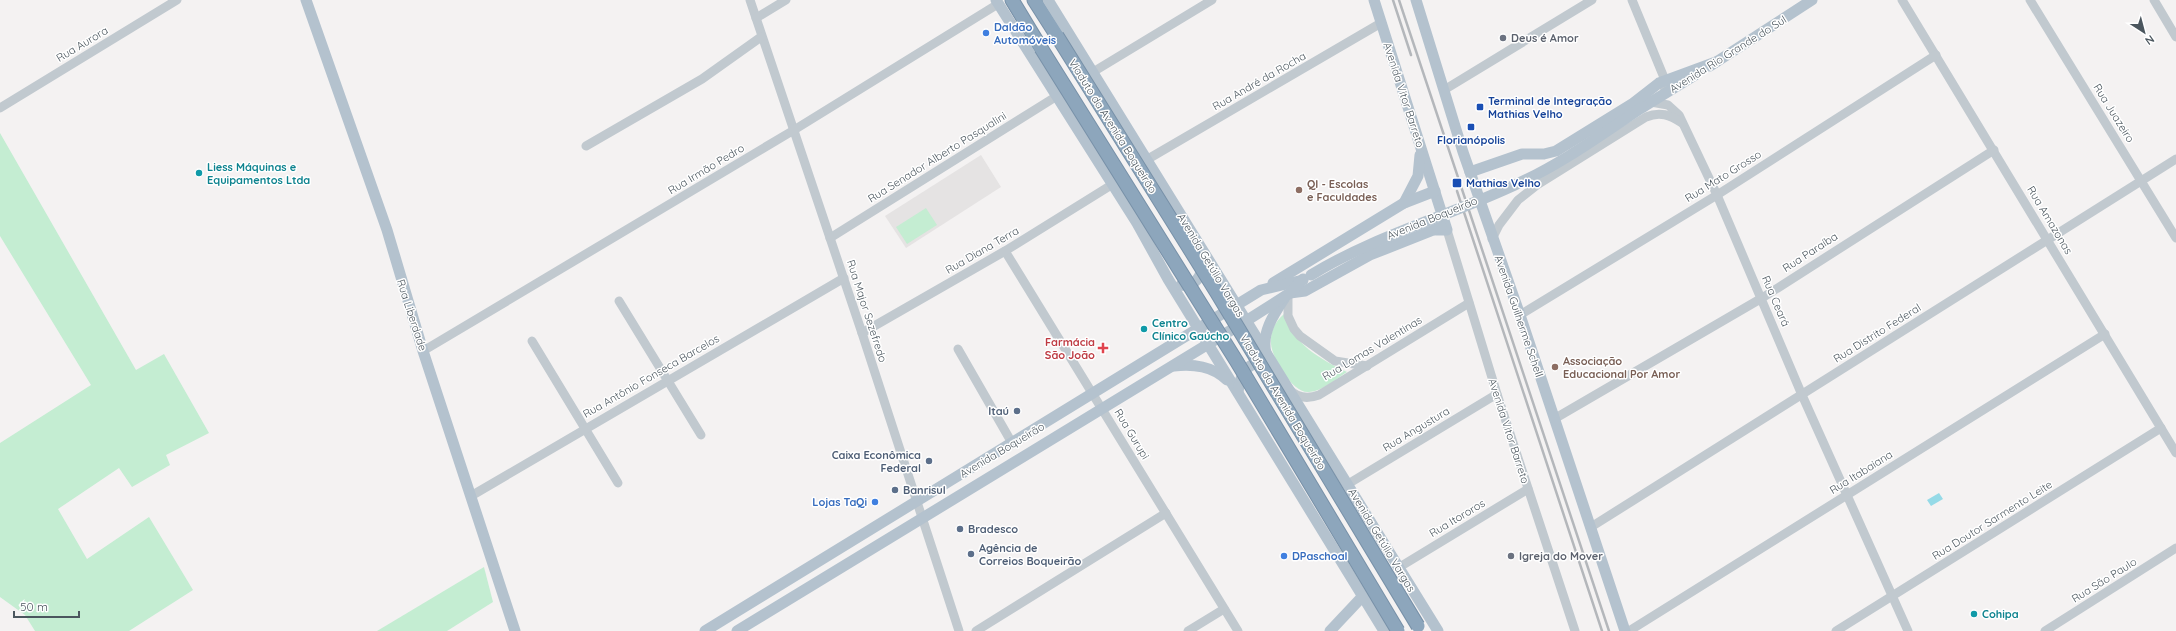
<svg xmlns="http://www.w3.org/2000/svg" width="2176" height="631" font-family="Quicksand,sans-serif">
<rect width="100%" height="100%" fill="#f4f2f2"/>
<polygon fill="#e5e3e3" points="981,155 1001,187 906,248 885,216"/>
<g fill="#c4edd2">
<polygon points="0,133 136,370 164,354 209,433 166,455 170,465 132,487 119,468 58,509 87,559 149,517 193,590 129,631 35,631 25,615 0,597 0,443 91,385 0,236"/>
<polygon points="926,208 937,225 907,244 896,227"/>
<path d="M1284,314C1293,344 1320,359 1347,372C1336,379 1323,391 1309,392C1293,394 1272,358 1271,344C1270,331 1275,322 1284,314Z"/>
<polygon points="484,567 493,602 447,631 377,631"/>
</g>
<polygon fill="#95dae7" points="1939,493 1943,499 1931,506 1927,500"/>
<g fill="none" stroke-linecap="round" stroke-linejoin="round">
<g stroke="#7891a8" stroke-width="15">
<g id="highway">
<polyline points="1012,0 1041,48"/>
<polyline points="1034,0 1057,36"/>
</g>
</g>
<g stroke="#c1c9cf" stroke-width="9">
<polyline points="750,0 862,333 959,631"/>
<polyline points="1632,0 1665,80 1664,87"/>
<polyline points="1902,0 2176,453"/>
<polyline points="2030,0 2176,238"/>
<polyline points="2154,0 2176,37"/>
<polyline points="756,18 786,0"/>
<polyline points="1093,72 1212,0"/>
<polyline points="1444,90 1592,0"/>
<polyline points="1651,102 1668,105 1679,115 1717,195 1802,395 1908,631"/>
<polyline points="0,108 177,0"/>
<polyline points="586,146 702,79 761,37"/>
<polyline points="1148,159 1381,23"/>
<polyline points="1447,230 1497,394 1575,631"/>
<polyline points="830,238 1057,96"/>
<path d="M1492,239L1499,225L1518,200L1537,185L1646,117C1660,111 1670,115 1682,123"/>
<polyline points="1005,251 1238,631"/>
<polyline points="1288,294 1288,316 1294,329 1300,336 1335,361 1367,366"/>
<polyline points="619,301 701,435"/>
<polyline points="1520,315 1717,195 1936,55"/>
<polyline points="862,333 1005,251 1113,184"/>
<polyline points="532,341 618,483"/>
<polyline points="958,349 1012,443"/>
<polyline points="423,351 794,130 998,4"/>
<path d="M1289,389C1297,398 1308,399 1319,395L1469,303"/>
<polyline points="1554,419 1762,298 1994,150"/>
<polyline points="1348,484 1497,394"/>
<polyline points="471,496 844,278"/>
<polyline points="1591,527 2176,159"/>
<polyline points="1398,568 1528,489"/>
<polyline points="976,631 1166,513"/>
<polyline points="1188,631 1224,609"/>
<polyline points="1629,631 2105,334"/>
<polyline points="1836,631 2161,428"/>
<polyline points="2045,631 2176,548"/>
</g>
<g stroke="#b4c2ce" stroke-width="11">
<polyline points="306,0 387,230 423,351 515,631"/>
<polyline points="996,0 1137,223 1168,279 1384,631"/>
<polyline points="1048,0 1438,631"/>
<polyline points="1374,0 1447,230 1436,230"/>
<polyline points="1416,0 1463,152 1520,315 1625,631"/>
<polyline points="1710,66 1812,0"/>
<polyline points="1643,107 1695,75"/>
<polyline points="1470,172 1522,154 1544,154 1556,151 1632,104 1659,83 1716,62"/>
<polyline points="1404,203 1418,176 1420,155"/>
<polyline points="1273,283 1404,203 1435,191"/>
<path d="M1181,285C1196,287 1201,276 1204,263"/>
<polyline points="1290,293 1305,291 1370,255 1441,227"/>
<path d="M1266,353C1261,333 1274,314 1284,299"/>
<path d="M1174,366C1194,364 1212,366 1227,380"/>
<path d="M1238,392C1240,376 1247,358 1266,366"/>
<polyline points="705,631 1261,290 1303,280"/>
<polyline points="737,631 1246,321 1290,293 1303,279"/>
<polyline points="1330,631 1362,597"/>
</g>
<use href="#highway" stroke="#8da6bc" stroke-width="13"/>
<g stroke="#b4b7bb" stroke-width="2.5">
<polyline points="1393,0 1411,55"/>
<polyline points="1399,0 1609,631"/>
<polyline points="1457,191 1602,631"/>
</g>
<g stroke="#7891a8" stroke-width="15" stroke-linecap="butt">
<g id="highway-bridge">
<polyline points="1057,36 1217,293 1418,626"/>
<polyline points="1041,48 1237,362 1398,631"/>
</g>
</g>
<path stroke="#b4c2ce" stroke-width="11" d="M1311,275C1376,235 1450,216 1519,183C1563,163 1602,134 1643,107"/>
<use href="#highway-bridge" stroke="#8da6bc" stroke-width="13"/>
</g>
<g fill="#3f7fe0" stroke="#fff" stroke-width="1.5">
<circle cx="986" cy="33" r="4"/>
<circle cx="875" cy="502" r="4"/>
<circle cx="1284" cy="556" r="4"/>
</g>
<g fill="#6b7280" stroke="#fff" stroke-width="1.5">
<circle cx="1503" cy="38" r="4"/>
<circle cx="1511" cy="556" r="4"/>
</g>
<g fill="#1a4fb4" stroke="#fff" stroke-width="1.5">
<rect x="1476" y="103" width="8" height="8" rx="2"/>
<rect x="1467" y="123" width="8" height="8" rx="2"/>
<rect x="1452" y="178" width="10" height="10" rx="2"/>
</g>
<g fill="#0f9aa8" stroke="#fff" stroke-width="1.5">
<circle cx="199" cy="173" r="4"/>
<circle cx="1144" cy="329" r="4"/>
<circle cx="1974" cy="614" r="4"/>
</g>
<g fill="#8d6e63" stroke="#fff" stroke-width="1.5">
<circle cx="1299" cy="190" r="4"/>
<circle cx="1555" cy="367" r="4"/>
</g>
<path fill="#e0444e" stroke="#fff" stroke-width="1.5" d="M1101 342h4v4h4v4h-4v4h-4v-4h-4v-4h4z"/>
<g fill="#5c6f8a" stroke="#fff" stroke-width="1.5">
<circle cx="1017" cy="411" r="4"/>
<circle cx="929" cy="461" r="4"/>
<circle cx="895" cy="490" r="4"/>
<circle cx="960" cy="529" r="4"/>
<circle cx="971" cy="554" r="4"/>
</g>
<g text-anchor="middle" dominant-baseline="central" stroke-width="3" stroke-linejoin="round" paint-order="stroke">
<g font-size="11" font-weight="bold" fill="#366cbe" stroke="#fff" text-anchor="start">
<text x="994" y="27">Daldão<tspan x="994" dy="13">Automóveis</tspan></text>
<text x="867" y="502" text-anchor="end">Lojas TaQi</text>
<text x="1292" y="556">DPaschoal</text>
</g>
<g font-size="11" font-weight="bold" fill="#5b616d" stroke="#fff" text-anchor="start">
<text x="1511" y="38">Deus é Amor</text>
<text x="1519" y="556">Igreja do Mover</text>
</g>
<g font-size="11" fill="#4b565e" stroke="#fff">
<text transform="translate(82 44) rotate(-31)">Rua Aurora</text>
<text transform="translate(1728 54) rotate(-32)">Avenida Rio Grande do Sul</text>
<text transform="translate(1259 81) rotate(-30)">Rua André da Rocha</text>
<text transform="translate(1404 95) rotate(72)">Avenida Vitor Barreto</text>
<text transform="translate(2114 113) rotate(58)">Rua Juazeiro</text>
<text transform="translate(1113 126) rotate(58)">Viaduto da Avenida Boqueirão</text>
<text transform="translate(937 157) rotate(-32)">Rua Senador Alberto Pasqualini</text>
<text transform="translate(706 169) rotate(-31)">Rua Irmão Pedro</text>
<text transform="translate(1723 176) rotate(-32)">Rua Mato Grosso</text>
<text transform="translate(1432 218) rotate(-22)">Avenida Boqueirão</text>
<text transform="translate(2050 220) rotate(59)">Rua Amazonas</text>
<text transform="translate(982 250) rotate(-30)">Rua Diana Terra</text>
<text transform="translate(1810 252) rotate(-33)">Rua Paraíba</text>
<text transform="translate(1211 265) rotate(59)">Avenida Getúlio Vargas</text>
<text transform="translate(1776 301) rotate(67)">Rua Ceará</text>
<text transform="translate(867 311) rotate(72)">Rua Major Sezefredo</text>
<text transform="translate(412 315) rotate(72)">Rua Liberdade</text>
<text transform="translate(1519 316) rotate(71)">Avenida Guilherme Schell</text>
<text transform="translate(1877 333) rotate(-32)">Rua Distrito Federal</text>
<text transform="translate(1372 348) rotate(-31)">Rua Lomas Valentinas</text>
<text transform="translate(651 376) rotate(-30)">Rua Antônio Fonseca Barcelos</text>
<text transform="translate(1283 402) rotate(59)">Viaduto da Avenida Boqueirão</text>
<text transform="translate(1416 429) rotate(-31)">Rua Angustura</text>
<text transform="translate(1509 431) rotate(72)">Avenida Vitor Barreto</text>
<text transform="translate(1132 434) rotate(59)">Rua Gurupi</text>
<text transform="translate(1002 450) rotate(-31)">Avenida Boqueirão</text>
<text transform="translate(1861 472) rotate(-32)">Rua Itabaiana</text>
<text transform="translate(1457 518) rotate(-31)">Rua Itororos</text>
<text transform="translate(1992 520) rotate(-32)">Rua Doutor Sarmento Leite</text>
<text transform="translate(1382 540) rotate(59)">Avenida Getúlio Vargas</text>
<text transform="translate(2104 580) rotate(-32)">Rua São Paulo</text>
</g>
<g font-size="11" font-weight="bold" fill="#164399" stroke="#fff" text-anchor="start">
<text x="1488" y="101">Terminal de Integração<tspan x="1488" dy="13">Mathias Velho</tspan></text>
<text x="1471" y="140" text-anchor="middle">Florianópolis</text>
<text x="1466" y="183">Mathias Velho</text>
</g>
<g font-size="11" font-weight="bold" fill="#0d838f" stroke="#fff" text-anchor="start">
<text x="207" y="167">Liess Máquinas e<tspan x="207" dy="13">Equipamentos Ltda</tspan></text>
<text x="1152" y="323">Centro<tspan x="1152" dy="13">Clínico Gaúcho</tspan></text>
<text x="1982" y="614">Cohipa</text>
</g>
<g font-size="11" font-weight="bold" fill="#785e54" stroke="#fff" text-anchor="start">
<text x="1307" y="184">QI - Escolas<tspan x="1307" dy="13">e Faculdades</tspan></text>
<text x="1563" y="361">Associação<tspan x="1563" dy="13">Educacional Por Amor</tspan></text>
</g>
<g font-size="11" font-weight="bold" fill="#be3a42" stroke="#fff" text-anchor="end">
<text x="1095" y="342">Farmácia<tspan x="1095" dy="13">São João</tspan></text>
</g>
<g font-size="11" font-weight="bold" fill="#4e5e75" stroke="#fff" text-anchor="start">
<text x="1009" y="411" text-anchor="end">Itaú</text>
<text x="921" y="455" text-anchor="end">Caixa Econômica<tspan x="921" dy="13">Federal</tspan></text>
<text x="903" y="490">Banrisul</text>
<text x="968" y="529">Bradesco</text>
<text x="979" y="548">Agência de<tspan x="979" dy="13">Correios Boqueirão</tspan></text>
</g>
</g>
<g transform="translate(2144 32) rotate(144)" stroke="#ffffff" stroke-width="3" paint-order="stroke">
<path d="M0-3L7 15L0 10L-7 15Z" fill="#4b565e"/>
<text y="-6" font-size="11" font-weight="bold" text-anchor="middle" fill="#4b565e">N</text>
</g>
<path d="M14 611v6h65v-6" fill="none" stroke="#4b565e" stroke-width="2"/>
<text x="20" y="611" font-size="12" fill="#4b565e" stroke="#ffffff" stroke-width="3" paint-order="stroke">50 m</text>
</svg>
